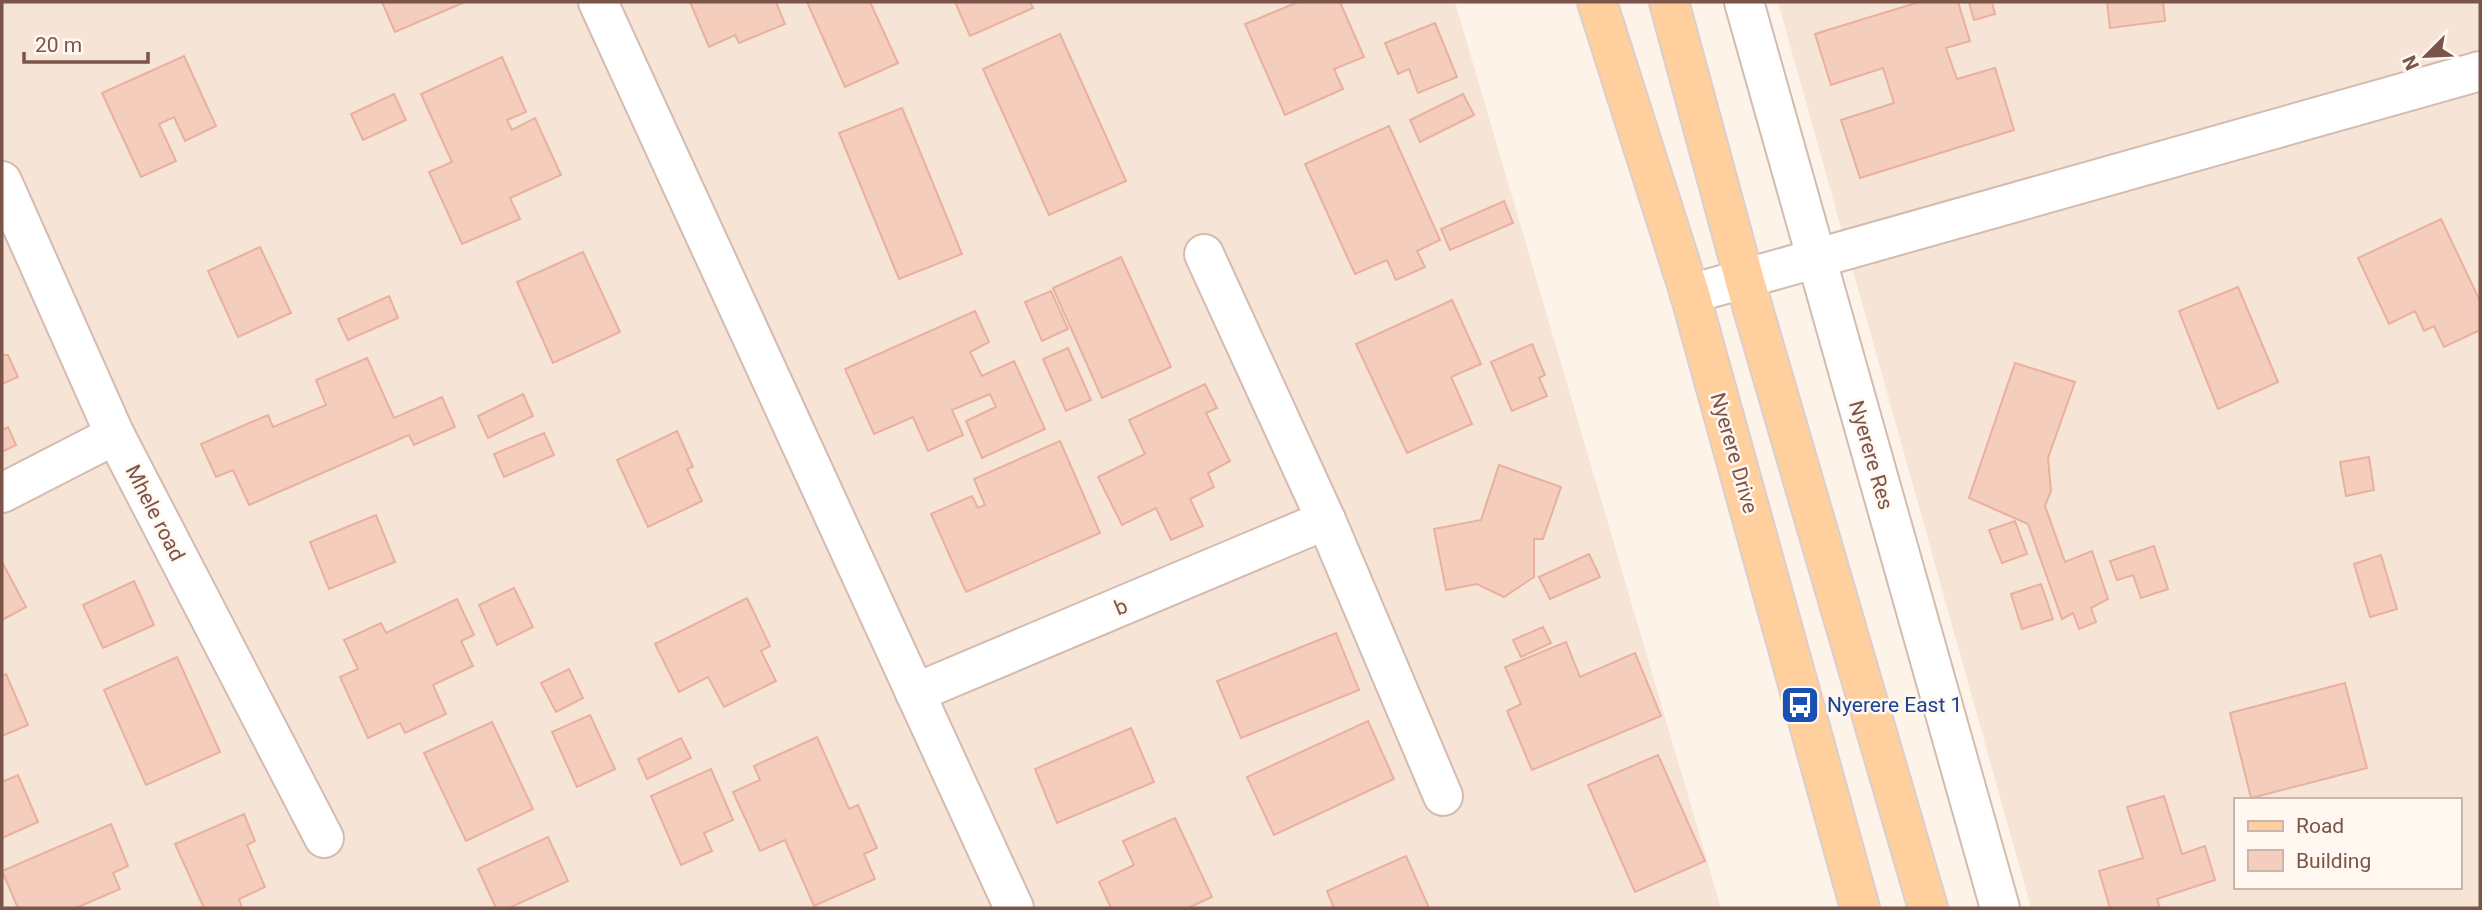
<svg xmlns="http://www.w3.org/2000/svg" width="2482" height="910" font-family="Roboto,sans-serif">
<rect width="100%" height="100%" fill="#fef3e8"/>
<g fill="#f6e4d6" fill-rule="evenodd">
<polygon points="2,2 1455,2 1721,908 2,908"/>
<path d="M1778,2H2480V908H2031ZM2235,800H2459V887H2235Z"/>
</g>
<g fill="#f5cdbd" stroke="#e9b19d" stroke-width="2">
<polygon points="382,2 465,2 395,32"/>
<polygon points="690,2 776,2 785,24 739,43 735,35 709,47"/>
<polygon points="807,2 870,2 898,63 845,87"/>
<polygon points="955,2 1030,2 1033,8 970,36"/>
<polygon points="1298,2 1340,2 1364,57 1334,69 1343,89 1285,115 1245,24"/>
<polygon points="1919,2 1958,2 1970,41 1946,48 1957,79 1995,68 2014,130 1860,178 1841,120 1894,103 1883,68 1831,85 1815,34"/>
<polygon points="1969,2 1992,2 1995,14 1974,20"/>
<polygon points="2107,2 2163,2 2165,21 2110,28"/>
<polygon points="1435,23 1457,77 1418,93 1409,69 1398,74 1385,43"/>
<polygon points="1060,34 1126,181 1049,215 983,69"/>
<polygon points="184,56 216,126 185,141 174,117 159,124 176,161 141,177 102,93"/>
<polygon points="502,57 526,112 507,120 512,130 535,118 561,175 510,198 520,219 462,244 429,172 452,162 421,94"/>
<polygon points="394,94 406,120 363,140 351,114"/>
<polygon points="1463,94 1474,115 1420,142 1410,120"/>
<polygon points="902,108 962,254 899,279 839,133"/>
<polygon points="1389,126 1440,240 1417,251 1425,267 1396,280 1387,260 1355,274 1305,164"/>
<polygon points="1504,201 1513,223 1450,250 1441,229"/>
<polygon points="2441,219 2480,301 2480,330 2444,347 2434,326 2424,331 2415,311 2389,324 2358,258"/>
<polygon points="260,247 291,313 238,337 208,271"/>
<polygon points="583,252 620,332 553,363 517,282"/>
<polygon points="1121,257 1171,367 1102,398 1053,288"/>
<polygon points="2238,287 2278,382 2218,409 2179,311"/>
<polygon points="1051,291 1068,329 1042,341 1025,302"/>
<polygon points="389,296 398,318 348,340 338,319"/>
<polygon points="1452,300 1481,364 1451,377 1472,424 1407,453 1356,344"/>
<polygon points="975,311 989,342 970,352 982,376 1014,361 1045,429 982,458 966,421 996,407 990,394 952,410 963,435 928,451 913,417 874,434 845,369"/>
<polygon points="1532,344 1545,375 1539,378 1547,396 1512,411 1491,362"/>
<polygon points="1068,348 1091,400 1066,411 1043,359"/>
<polygon points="2,355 8,355 18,377 2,384"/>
<polygon points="367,358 394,418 442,397 455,427 414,445 409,435 249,505 233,470 216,477 201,444 268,415 273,427 326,405 316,380"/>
<polygon points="2015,363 2075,382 2048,458 2051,491 2045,506 2065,562 2092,551 2108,599 2091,608 2096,622 2079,629 2073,613 2062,619 2028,524 1969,498"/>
<polygon points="1205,384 1217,408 1206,413 1230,461 1208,473 1214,487 1190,499 1203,526 1171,540 1156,508 1122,525 1098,477 1145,454 1129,420"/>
<polygon points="523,394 533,416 488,438 478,416"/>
<polygon points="8,427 16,445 2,452 2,430"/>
<polygon points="677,431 693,467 687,469 702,501 648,527 617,460"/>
<polygon points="544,433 554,455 504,477 494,454"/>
<polygon points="1060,441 1100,533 966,592 931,514 972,496 978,508 985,505 974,479"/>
<polygon points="2369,457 2374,490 2346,496 2340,462"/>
<polygon points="1499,465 1561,487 1543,539 1534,539 1534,577 1504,597 1477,584 1446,590 1434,529 1481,520"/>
<polygon points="376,515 395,562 329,589 310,542"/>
<polygon points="2015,521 2027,554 2002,563 1989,530"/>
<polygon points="2154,546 2168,589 2141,598 2133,575 2117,580 2110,561"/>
<polygon points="1589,554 1600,577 1550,599 1539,577"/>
<polygon points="2381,555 2397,609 2370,617 2354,564"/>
<polygon points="2,562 26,607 2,620"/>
<polygon points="134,581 154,625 103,648 83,605"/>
<polygon points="2041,584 2053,619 2022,629 2011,594"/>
<polygon points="514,588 533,627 497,645 479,605"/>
<polygon points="747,598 770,646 761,651 776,681 724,707 708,677 679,692 655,644"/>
<polygon points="457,599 474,635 461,641 473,666 433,685 446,714 405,733 400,723 368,738 340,677 358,669 344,640 381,623 386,633"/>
<polygon points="1543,627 1551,643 1521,657 1513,640"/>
<polygon points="1336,633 1359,690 1241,738 1217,681"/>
<polygon points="1566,642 1580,677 1635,653 1661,716 1532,770 1507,711 1521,704 1505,667"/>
<polygon points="177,657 220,752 146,785 104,690"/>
<polygon points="569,669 583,698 556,712 541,683"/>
<polygon points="6,674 28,725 2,736 2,676"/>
<polygon points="2345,683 2367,768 2251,798 2230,713"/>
<polygon points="590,715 615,769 577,787 552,732"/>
<polygon points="1368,721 1394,779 1274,835 1247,777"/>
<polygon points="492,722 533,809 466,841 424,753"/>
<polygon points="1131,728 1154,782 1057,823 1035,769"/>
<polygon points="817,737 849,809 858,805 877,848 864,854 875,879 814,906 785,840 760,851 733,792 760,780 754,766"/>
<polygon points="681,738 691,758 647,779 638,759"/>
<polygon points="1658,755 1705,861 1635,892 1588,785"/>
<polygon points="711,769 733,820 704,833 712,851 681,865 651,796"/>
<polygon points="18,775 38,822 2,838 2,782"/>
<polygon points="2164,796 2182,854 2205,846 2215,880 2157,899 2160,908 2110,908 2099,871 2143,858 2127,807"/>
<polygon points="244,814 255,841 247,845 265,887 239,899 242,908 204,908 175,844"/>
<polygon points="1175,818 1212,897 1188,908 1111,908 1099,882 1134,865 1123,841"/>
<polygon points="111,824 128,866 113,873 120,889 76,908 18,908 2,871"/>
<polygon points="548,837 568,881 509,908 496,908 478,869"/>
<polygon points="1406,856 1429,908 1334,908 1327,891"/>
</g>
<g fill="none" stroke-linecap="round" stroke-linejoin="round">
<g stroke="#d4bbaf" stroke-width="42">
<g id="minor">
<polyline points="598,2 1014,908"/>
<polyline points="1744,2 2000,908"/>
<polyline points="2,181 115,435 324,838"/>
<polyline points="1204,254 1326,520 1443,796"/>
<polyline points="1690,294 2480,71"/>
<polyline points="2,493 115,435"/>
<polyline points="915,693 1326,520"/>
</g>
</g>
<g stroke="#dacfcc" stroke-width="42">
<g id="major">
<polyline points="1597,2 1690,294 1860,908"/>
<polyline points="1669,2 1744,278 1928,908"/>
</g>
</g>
<use href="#minor" stroke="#fff" stroke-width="38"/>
<use href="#major" stroke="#ffd09e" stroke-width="38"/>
</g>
<defs>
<g id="bus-square" transform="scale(2.0125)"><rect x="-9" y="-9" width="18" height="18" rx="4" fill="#1a4fb4" stroke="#fff7f0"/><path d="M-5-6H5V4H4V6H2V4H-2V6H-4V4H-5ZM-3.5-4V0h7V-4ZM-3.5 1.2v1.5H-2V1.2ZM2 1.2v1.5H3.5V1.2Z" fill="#fff"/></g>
</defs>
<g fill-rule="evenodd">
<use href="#bus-square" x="1800" y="705"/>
</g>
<g text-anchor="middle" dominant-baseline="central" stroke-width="5" stroke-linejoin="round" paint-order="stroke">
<g font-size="21" fill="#7b5549" stroke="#fff7f0">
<text transform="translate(1734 453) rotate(74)">Nyerere Drive</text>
<text transform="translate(1871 455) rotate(74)">Nyerere Res</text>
<text transform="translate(155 513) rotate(63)">Mhele road</text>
<text transform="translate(1121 607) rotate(-23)">b</text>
</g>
<g font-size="21" fill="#164399" stroke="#fff7f0" text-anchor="start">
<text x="1827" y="705">Nyerere East 1</text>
</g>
</g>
<rect width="2482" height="910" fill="none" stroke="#7b5549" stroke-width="7"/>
<rect x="2234" y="798" width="228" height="91" fill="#fff7f0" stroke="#cab6ad" stroke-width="2"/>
<rect x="2248" y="821" width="35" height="10" fill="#ffd09e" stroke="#cab6ad" stroke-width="2"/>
<text x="2296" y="833" font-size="21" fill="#7b5549">Road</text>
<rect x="2248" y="850" width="35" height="21" fill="#f5cdbd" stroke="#cab6ad" stroke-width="2"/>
<text x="2296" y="868" font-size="21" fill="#7b5549">Building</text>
<g transform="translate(2426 56) rotate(246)" stroke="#fff7f0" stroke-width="5" paint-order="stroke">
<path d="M0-5L12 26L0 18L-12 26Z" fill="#7b5549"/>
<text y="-10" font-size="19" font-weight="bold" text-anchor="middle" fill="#7b5549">N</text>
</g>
<path d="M24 52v10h124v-10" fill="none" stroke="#7b5549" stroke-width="3.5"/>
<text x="35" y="52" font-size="21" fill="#7b5549" stroke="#fff7f0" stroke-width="5" paint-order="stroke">20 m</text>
</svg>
